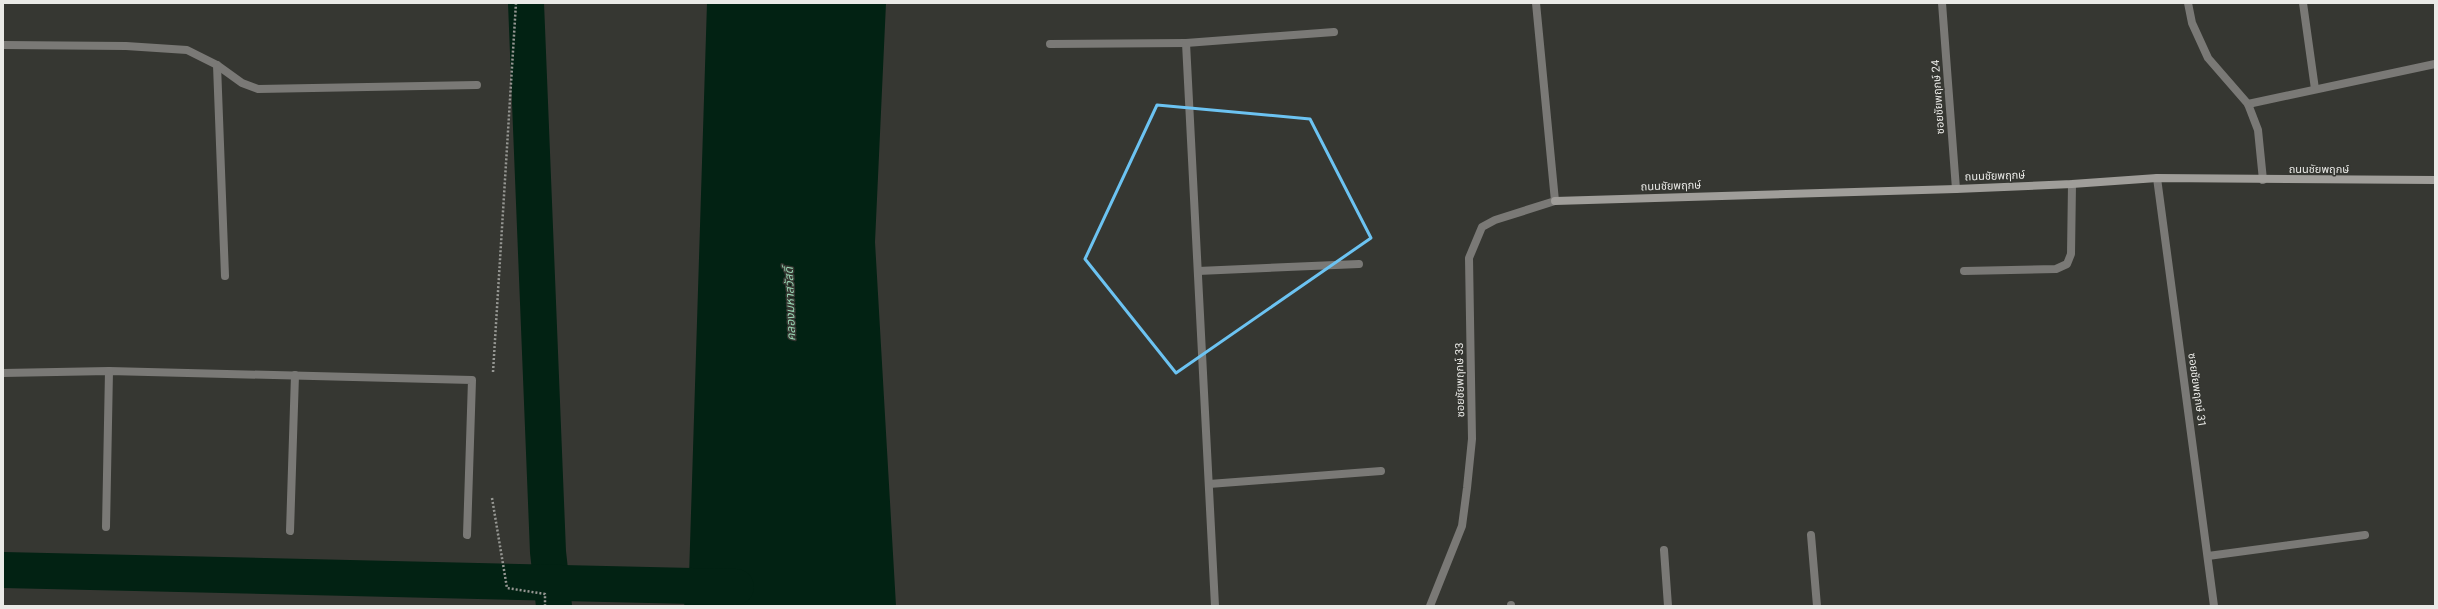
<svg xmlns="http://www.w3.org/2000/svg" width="2438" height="609" font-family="Roboto,'Noto Sans Thai',sans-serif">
<rect width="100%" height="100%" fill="#363732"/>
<polygon fill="#022213" points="707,3 886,3 875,242 896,606 684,606 689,577"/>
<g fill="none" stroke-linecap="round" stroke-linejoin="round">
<g stroke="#022213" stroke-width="36">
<polyline points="526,3 548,552 554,606"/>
<polyline points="3,570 736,587"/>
</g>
<g stroke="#969793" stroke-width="2.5" stroke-dasharray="2 2" stroke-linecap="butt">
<polyline points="493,372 516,3"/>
<polyline points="492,498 507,588 545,594 545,606"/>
</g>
<g stroke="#7a7976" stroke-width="8">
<polyline points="2188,3 2192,23 2208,58 2248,104 2258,130 2263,180"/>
<polyline points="2303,3 2315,89"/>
<polyline points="217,65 225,276"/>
<polyline points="2248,104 2435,64"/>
<polyline points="1964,271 2056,269 2067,264 2071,254 2072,184"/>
<polyline points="2208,556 2365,535"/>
</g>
<g stroke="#7a7976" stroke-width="8">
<polyline points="1942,3 1956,189"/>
<polyline points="1050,44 1186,43"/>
<polyline points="3,45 126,46 187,50 217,65 242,83 258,89 477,85"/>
<polyline points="2157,178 2214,606"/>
<polyline points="1198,271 1359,264"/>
<polyline points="3,373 109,371 472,380 467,535"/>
<polyline points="1209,484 1381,471"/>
<polyline points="106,527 109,371"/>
<polyline points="290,531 295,375"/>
<polyline points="1811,535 1817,606"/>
<polyline points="1664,550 1668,606"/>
<polyline points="1511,605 1511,606"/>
<polyline points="1215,606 1186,43 1334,32"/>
<polyline points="1430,606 1462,526 1467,488 1472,439 1469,258 1482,227 1495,220 1555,201 1536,3"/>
</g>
<polyline stroke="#a09e9a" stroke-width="8" points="1555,201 1956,189 2072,184 2157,178 2435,180"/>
</g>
<path fill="none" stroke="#6cc3f2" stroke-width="3" stroke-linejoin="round" d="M1157,105L1310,119L1371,238L1176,373L1085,259Z"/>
<g text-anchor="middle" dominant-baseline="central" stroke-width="3" stroke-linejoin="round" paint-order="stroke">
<g font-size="11" fill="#eaeae7" stroke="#363732">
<text transform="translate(1938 97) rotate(-94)">ซอยชัยพฤกษ์ 24</text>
<text x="2319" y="169">ถนนชัยพฤกษ์</text>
<text transform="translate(1995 176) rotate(-2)">ถนนชัยพฤกษ์</text>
<text transform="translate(1671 186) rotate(-2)">ถนนชัยพฤกษ์</text>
<text transform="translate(1460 380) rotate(-91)">ซอยชัยพฤกษ์ 33</text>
<text transform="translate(2197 390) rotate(82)">ซอยชัยพฤกษ์ 31</text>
</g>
<g font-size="12" font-style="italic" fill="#96d2b0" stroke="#363732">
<text transform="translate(790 304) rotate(-92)">คลองมหาสวัสดิ์</text>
</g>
</g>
<rect width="2438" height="609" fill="none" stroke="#eaeae7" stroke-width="8"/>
</svg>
